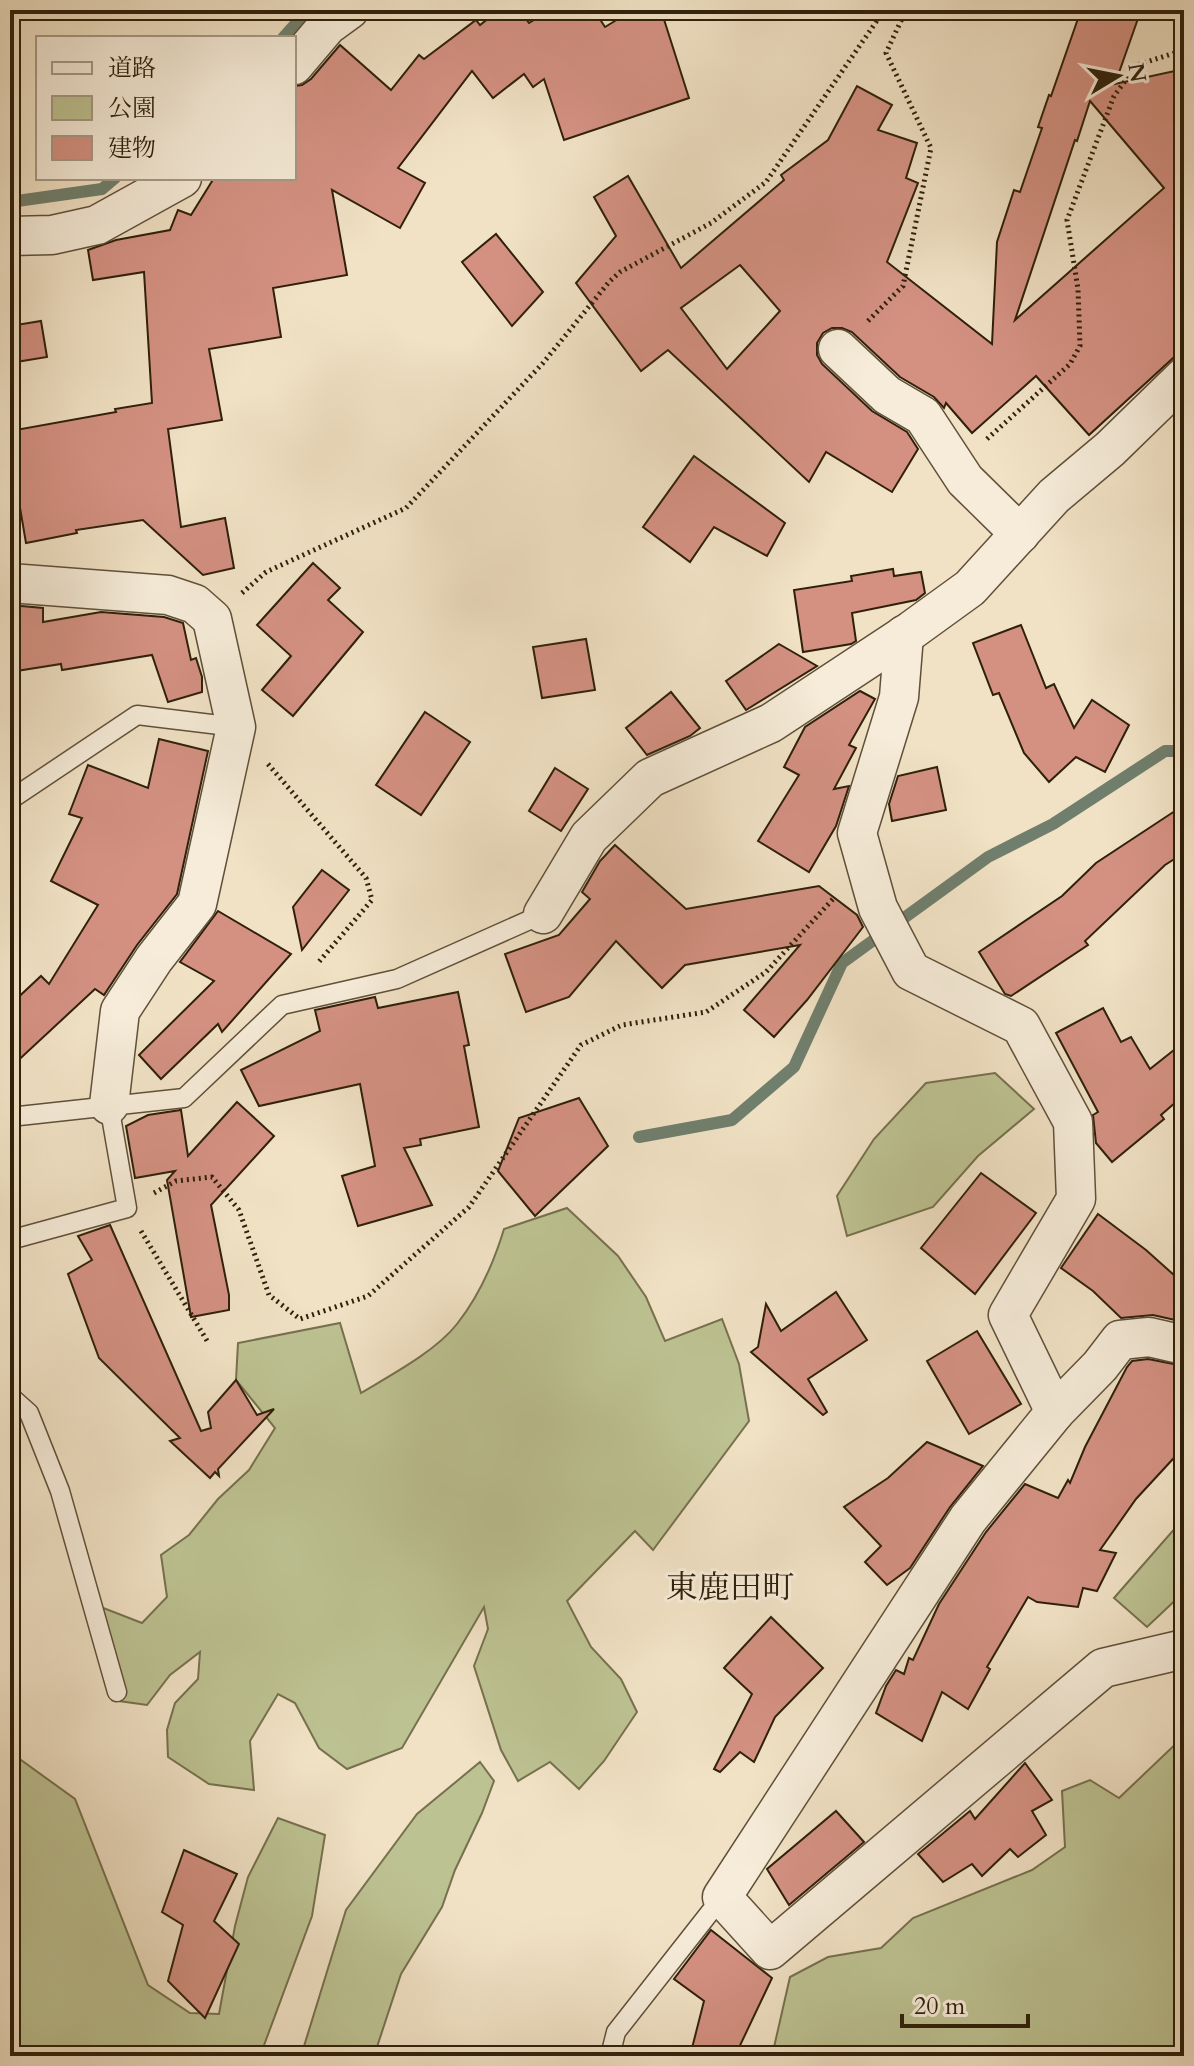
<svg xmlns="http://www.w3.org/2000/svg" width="1194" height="2066" font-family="Cardo,'Noto Serif JP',serif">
<rect width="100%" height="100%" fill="#f1e2c5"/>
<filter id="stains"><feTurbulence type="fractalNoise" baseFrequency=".0025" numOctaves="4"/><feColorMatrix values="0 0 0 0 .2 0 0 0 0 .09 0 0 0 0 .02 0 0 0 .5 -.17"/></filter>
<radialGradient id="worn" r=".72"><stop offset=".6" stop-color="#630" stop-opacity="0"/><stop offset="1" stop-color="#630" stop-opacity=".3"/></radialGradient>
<g fill="#bdc292" stroke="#76714e" stroke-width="2">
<polygon points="995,1073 1034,1109 978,1156 933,1207 847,1236 837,1196 874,1139 926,1083"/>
<path d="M567,1208L618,1256L646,1297L665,1341L722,1319L739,1364L749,1421L653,1550L635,1531L567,1601L591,1647L621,1679L637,1712L604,1761L579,1789L550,1762L518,1781L501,1750L474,1666L488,1629L484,1607L402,1748L347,1769L319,1748L295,1703L278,1694L250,1741L254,1790L209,1784L168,1757L167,1730L175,1703L198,1679L200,1652L170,1675L147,1705L119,1701L101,1607L142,1623L167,1597L161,1555L189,1535L218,1499L249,1470L275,1428L236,1380L238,1343L340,1323L361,1393C391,1375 436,1351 457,1324C479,1296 494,1262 504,1229Z"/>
<polygon points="1184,1518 1184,1592 1147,1627 1114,1598"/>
<polygon points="1184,1736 1184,2056 772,2056 790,1977 828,1957 881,1948 913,1918 1032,1870 1065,1847 1062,1791 1090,1780 1119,1798"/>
<polygon points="10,1752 75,1799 148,1985 190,2013 219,2014 235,1926 248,1877 278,1818 325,1835 312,1916 260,2056 10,2056"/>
<polygon points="480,1762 494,1781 482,1813 455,1870 442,1907 401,1974 374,2056 301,2056 346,1910 417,1814"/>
</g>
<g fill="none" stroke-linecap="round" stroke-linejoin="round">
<g stroke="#707f6d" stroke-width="12">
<polyline points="283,38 308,10"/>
<polyline points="10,202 102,189 115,178"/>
<polyline points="639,1137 732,1120 794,1067 842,963 988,857 1053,824 1165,751 1184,751"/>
</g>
</g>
<g fill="#d49182" stroke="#2f200b" stroke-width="2" fill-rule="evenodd">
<polygon points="499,10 519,10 529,23 550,10 594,10 605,27 633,10 661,10 689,98 564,140 544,79 533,87 524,74 493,98 472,71 398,168 425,183 400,228 332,190 347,275 273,288 281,337 209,349 222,420 168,429 181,527 225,518 234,568 203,575 143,520 76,530 77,533 26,543 10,449 10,431 116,412 115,409 152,403 144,272 93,280 88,250 116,240 170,230 178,210 191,215 214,178 294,178 294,86 302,85 311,79 340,45 391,90 419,55 424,59 476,20 480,25"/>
<path d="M1081,10H1141L1115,84L1184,69V348L1089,435L1036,376L972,433L946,403L944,408L934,397L900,377L852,332L842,328H832L823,333L817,343V355L822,364L872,411L907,432L918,449L892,492L826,452L809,482L668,350L641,371L576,283L616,236L594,197L628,176L681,268L784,180L781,175L828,140L857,86L892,105L878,130L917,143L906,178L918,183L887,262L992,344L997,242L1014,190L1020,192L1042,128L1038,127L1049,95L1051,96ZM1090,101L1164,188L1015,320L1075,140L1077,141ZM740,265L780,311L727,369L681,308Z"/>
<polygon points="496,234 543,292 512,326 462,262"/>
<polygon points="41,321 47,357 10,363 10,326"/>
<polygon points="694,456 785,523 767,556 714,527 690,562 643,527"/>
<polygon points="313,563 340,588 328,600 363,632 293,716 262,690 291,656 257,625"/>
<polygon points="893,569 894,576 921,572 925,593 916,600 852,613 856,641 851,644 803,652 794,590 852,581 851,576"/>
<polygon points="10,605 43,608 43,622 101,612 164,617 183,623 191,660 196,658 202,677 202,692 168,702 152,655 62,670 61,664 10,672"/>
<polygon points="1021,625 1046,688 1054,684 1074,728 1092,700 1129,725 1105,772 1076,757 1049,782 1024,753 999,693 993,695 973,643"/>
<polygon points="586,639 595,690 542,698 533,647"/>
<polygon points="779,644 817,666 746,710 726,681"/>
<polygon points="860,691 875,699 849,745 856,748 834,789 849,786 836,826 809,872 758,841 799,775 784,767 805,727"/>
<polygon points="671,692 700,728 690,736 647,755 626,728"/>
<polygon points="425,712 470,742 421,815 376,785"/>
<polygon points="159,739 208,751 177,894 137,945 104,995 95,989 10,1068 10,1046 17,1035 10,1027 10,1005 41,976 49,984 98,905 51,881 82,818 69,814 88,765 148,788"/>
<polygon points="937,767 946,810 892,821 889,804 898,776"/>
<polygon points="555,768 588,789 561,831 529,811"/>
<polygon points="1184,805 1184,853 1165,865 1085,941 1088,945 1011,996 1005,994 979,952 1062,896 1096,863"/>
<polygon points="615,845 686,909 819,886 857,915 863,927 807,1000 774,1037 744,1010 800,945 685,965 662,988 616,941 569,997 526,1012 505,954 559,935 590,899 582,892 600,861"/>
<polygon points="322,870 349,890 302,950 293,907"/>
<polygon points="218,911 291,954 222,1032 218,1024 161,1079 139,1055 214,981 180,962"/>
<polygon points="458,992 469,1045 464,1046 479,1127 420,1139 421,1145 404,1148 432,1205 358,1226 342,1176 375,1166 360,1084 259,1106 241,1070 320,1031 315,1010 375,997 378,1008"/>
<polygon points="1103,1008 1121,1042 1131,1037 1150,1069 1184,1042 1184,1095 1161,1115 1164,1119 1112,1162 1096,1143 1093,1115 1098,1112 1056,1033"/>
<polygon points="579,1098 608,1146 535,1216 498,1171 519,1118"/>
<polygon points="237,1102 274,1136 211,1205 229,1295 229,1310 191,1317 167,1180 175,1171 135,1178 126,1126 148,1115 181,1110 188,1156"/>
<polygon points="981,1173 1036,1213 975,1294 921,1248"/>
<polygon points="1098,1214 1146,1250 1184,1284 1184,1322 1153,1315 1121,1318 1093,1291 1061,1268"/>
<polygon points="110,1225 201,1431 211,1428 208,1412 236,1380 257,1415 274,1409 218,1469 219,1476 215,1472 210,1478 170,1441 180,1438 99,1358 68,1274 92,1260 78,1236"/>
<polygon points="836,1292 867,1340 808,1379 827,1412 823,1415 751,1352 758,1347 766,1304 781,1331"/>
<polygon points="977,1331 1021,1404 969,1434 927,1361"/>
<polygon points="1148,1359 1184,1366 1184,1447 1136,1499 1100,1550 1116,1553 1097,1591 1083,1588 1078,1607 1037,1602 1028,1597 987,1667 990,1669 968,1709 942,1692 922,1741 876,1713 886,1686 896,1670 904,1674 909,1658 913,1660 939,1604 986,1532 1025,1484 1058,1498 1068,1480 1070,1483 1085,1447 1127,1367 1132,1361"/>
<polygon points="927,1442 983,1466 950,1507 910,1568 887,1585 865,1562 881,1546 844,1507 888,1478"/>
<polygon points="771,1617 823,1668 775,1717 754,1762 740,1752 720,1772 714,1769 752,1694 724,1668"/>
<polygon points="1025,1763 1052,1800 1032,1811 1046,1835 1018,1857 1010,1849 982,1876 972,1864 943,1882 918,1854 970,1811 975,1819"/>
<polygon points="836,1811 864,1842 789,1905 767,1869"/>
<polygon points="184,1850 237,1874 214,1921 239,1944 205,2018 168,1981 183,1925 162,1912"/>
<polygon points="711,1930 772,1978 735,2056 690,2056 704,2001 674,1979"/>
</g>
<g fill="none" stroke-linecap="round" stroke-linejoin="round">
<g stroke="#60503a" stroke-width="21">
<g id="lane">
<polyline points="10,800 137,715 236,727"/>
<polyline points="10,1117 184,1098 282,1005 397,979 543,914"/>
<polyline points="10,1240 127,1208 109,1105"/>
<polyline points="10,1396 29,1413 60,1491 117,1692"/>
<polyline points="610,2056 616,2032 722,1897"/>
</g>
</g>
<g stroke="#60503a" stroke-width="41">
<g id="street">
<polyline points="294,65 327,26 349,10"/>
<polyline points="10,236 52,235 97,225 182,178"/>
<polyline points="838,349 887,395 923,416 965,480 1020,534"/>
<polyline points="10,583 168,595 195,604 212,619 236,727 197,904 154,959 120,1011 109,1105"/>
<polyline points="904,635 899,697 857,833 878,908 911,971 1021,1026 1073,1122 1076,1199 1008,1315 1055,1412 1100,1366 1120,1340 1149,1337 1184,1345"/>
<polyline points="543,914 589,837 650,778 771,723 912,630 970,588 1054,496 1110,449 1184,377"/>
<polyline points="1055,1412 968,1519 722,1897 770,1950 1103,1668 1184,1649"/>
</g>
</g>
<g stroke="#2f200b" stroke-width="5" stroke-dasharray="2 4" stroke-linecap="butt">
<polyline points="868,321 903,286 931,148 886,53 906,10"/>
<polyline points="987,439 1070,364 1080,346 1078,289 1067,220 1114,96 1137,65 1184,50"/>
<polyline points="242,593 266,572 406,508 543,363 609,282 620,272 711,223 766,182 876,22 879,10"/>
<polyline points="268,764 366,878 372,900 317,964"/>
<polyline points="154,1193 176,1181 212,1177 239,1210 269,1295 300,1319 368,1296 469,1207 581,1045 622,1025 706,1012 766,972 833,899"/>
<polyline points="141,1231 209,1344"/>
</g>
<use href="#lane" stroke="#f6ecd9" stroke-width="18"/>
<use href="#street" stroke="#f6ecd9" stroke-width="38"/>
</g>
<g text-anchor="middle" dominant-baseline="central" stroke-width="6" stroke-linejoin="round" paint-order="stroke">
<g font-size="32" fill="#2f200b" stroke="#f6ecd9">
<text x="730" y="1588">東鹿田町</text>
</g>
</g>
<rect width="1194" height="2066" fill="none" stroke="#f1e2c5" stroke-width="40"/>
<rect x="12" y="12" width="1170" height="2042" fill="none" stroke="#2f200b" stroke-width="4"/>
<rect x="20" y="20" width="1154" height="2026" fill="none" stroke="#2f200b" stroke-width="2"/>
<rect x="36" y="36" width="260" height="144" fill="#f6ecd9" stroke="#a69a87" stroke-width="2"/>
<rect x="52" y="62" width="40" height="12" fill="#f6ecd9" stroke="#a69a87" stroke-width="2"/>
<text x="108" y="76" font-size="24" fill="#2f200b">道路</text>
<rect x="52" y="96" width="40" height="24" fill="#bdc292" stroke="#a69a87" stroke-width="2"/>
<text x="108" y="116" font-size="24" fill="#2f200b">公園</text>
<rect x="52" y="136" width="40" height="24" fill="#d49182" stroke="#a69a87" stroke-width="2"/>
<text x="108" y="156" font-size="24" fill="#2f200b">建物</text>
<g transform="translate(1118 76) rotate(80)" stroke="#f6ecd9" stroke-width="6" paint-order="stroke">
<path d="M0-6L14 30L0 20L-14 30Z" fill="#2f200b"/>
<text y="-12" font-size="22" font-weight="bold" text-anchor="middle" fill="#2f200b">N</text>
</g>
<path d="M902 2014v12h126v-12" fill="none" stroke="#2f200b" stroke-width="4"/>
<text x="914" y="2014" font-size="24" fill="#2f200b" stroke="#f6ecd9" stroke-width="6" paint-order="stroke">20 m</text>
<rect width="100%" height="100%" filter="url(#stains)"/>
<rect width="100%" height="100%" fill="url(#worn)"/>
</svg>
